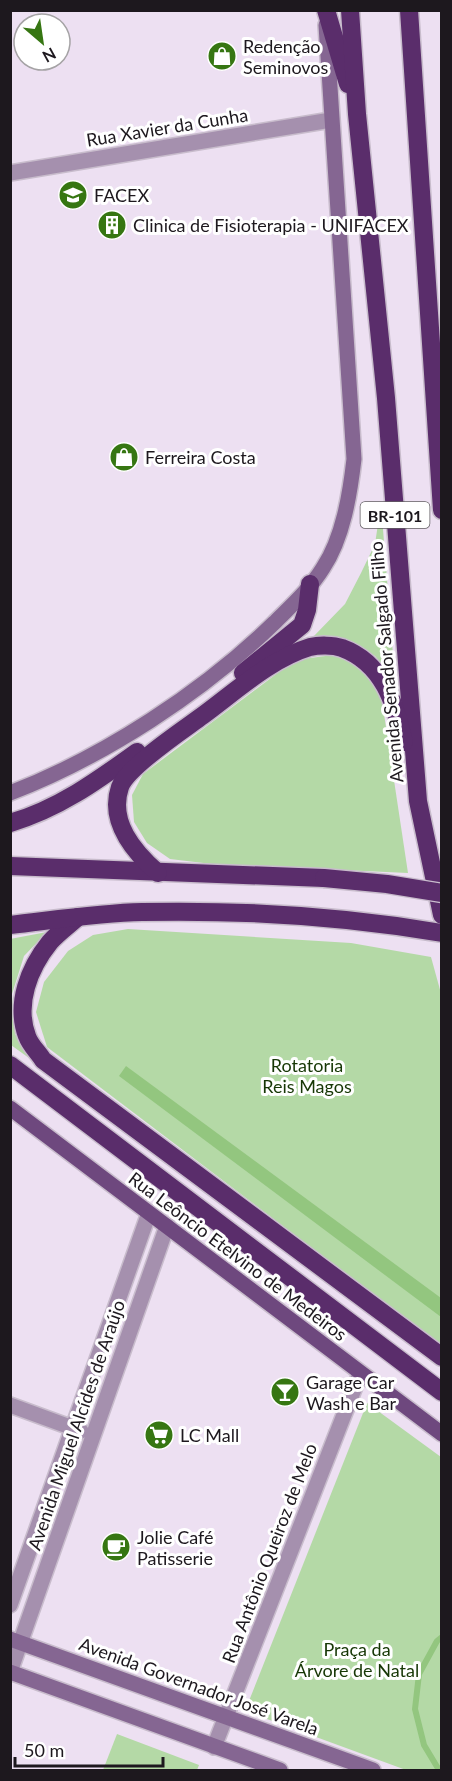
<svg xmlns="http://www.w3.org/2000/svg" width="452" height="1781" font-family="Lato,sans-serif">
<rect width="100%" height="100%" fill="#ede0f2"/>
<g fill="#b4d9a6">
<polygon points="381,504 395,680 375,656 350,641 313,637 345,604 361,573 375,544"/>
<polygon points="333,655 356,663 381,694 408,873 212,864 170,859 147,843 134,822 132,795 143,774 295,660"/>
<polygon points="128,929 351,943 431,957 442,997 441,1346 47,1047 36,1012 44,982 68,951 93,935"/>
<polygon points="47,932 24,956 12,994 15,1034 29,1058 11,1045 10,939"/>
<polygon points="367,1403 441,1457 441,1770 406,1770 245,1711"/>
<polygon points="117,1734 199,1765 197,1770 103,1770"/>
</g>
<polygon fill="#93c67f" points="126,1066 441,1298 441,1317 119,1076"/>
<g fill="none" stroke-linecap="round" stroke-linejoin="round">
<polyline stroke="#93c67f" stroke-width="6" points="439,1770 424,1745 415,1709 419,1674 437,1641 442,1637"/>
<g stroke="#c8bccc" stroke-width="18">
<g id="street">
<polyline points="10,173 331,120"/>
<polyline points="10,1405 81,1431"/>
<polyline points="10,1605 149,1213"/>
<polyline points="10,1672 167,1226"/>
<polyline points="214,1747 360,1374"/>
</g>
</g>
<g stroke="#c8bccc" stroke-width="18">
<g id="secondary">
<path d="M10,793C104,757 203,692 274,623C291,606 310,589 323,568C343,538 350,494 354,459L326,25"/>
<polyline points="10,1639 373,1770"/>
<polyline points="10,1672 280,1770"/>
</g>
</g>
<g stroke="#c8bccc" stroke-width="18">
<polyline id="primary" points="10,1108 442,1434"/>
</g>
<g stroke="#c8bccc" stroke-width="21">
<g id="highway">
<polyline points="326,10 348,84"/>
<polyline points="350,10 357,114 386,398 418,801 442,915"/>
<polyline points="409,10 442,510"/>
<polyline points="243,673 302,625 307,610 310,584"/>
<path d="M10,823C58,809 97,781 137,752"/>
<polyline points="10,866 324,878"/>
<path d="M158,873C134,852 108,822 120,787C127,767 183,730 202,716C235,692 270,659 310,647C319,645 333,645 342,648C383,663 395,703 404,742"/>
<path d="M78,917C69,925 58,933 50,942C29,968 15,1004 27,1036C30,1045 38,1052 43,1060L442,1357"/>
<path d="M10,925C54,920 98,913 142,912C242,910 343,916 442,933"/>
<polyline points="10,1065 442,1392"/>
</g>
</g>
<use href="#street" stroke="#a590ae" stroke-width="15"/>
<use href="#secondary" stroke="#856692" stroke-width="15"/>
<use href="#primary" stroke="#6e487e" stroke-width="15"/>
<use href="#highway" stroke="#5a2d6b" stroke-width="18"/>
<g stroke="#c8bccc" stroke-width="21" stroke-linecap="butt">
<polyline id="highway-bridge" points="324,878 387,884 442,893"/>
</g>
<use href="#highway-bridge" stroke="#5a2d6b" stroke-width="18"/>
</g>
<defs>
<g id="shop-disc" transform="scale(1.5)"><circle r="9.5" fill="#367612" stroke="#fff"/><path d="M-5-2.5h2.3a2.7 3.5 0 0 1 5.4 0H5L5.5 6h-11ZM-1.5-2.5h3a1.5 2.3 0 0 0-3 0Z" fill="#fff"/></g>
<g id="school-disc" transform="scale(1.5)"><circle r="9.5" fill="#367612" stroke="#fff"/><path d="M0-5L7-2L0 1L-7-2ZM-4 1L0 2.5L4 1V4Q0 6-4 4Z" fill="#fff"/></g>
<g id="building-disc" transform="scale(1.5)"><circle r="9.5" fill="#367612" stroke="#fff"/><path d="M-4-6H4V6H1V3H-1V6H-4ZM-2.5-4.3h1.7v1.8h-1.7ZM.8-4.3h1.7v1.8H.8ZM-2.5-1h1.7V.8h-1.7ZM.8-1h1.7V.8H.8Z" fill="#fff"/></g>
<g id="bar-disc" transform="scale(1.5)"><circle r="9.5" fill="#367612" stroke="#fff"/><path d="M-6-5H6L.8 .8V4.5H3.5V6h-7V4.5H-.8V.8Z" fill="#fff"/></g>
<g id="supermarket-disc" transform="scale(1.5)"><circle r="9.5" fill="#367612" stroke="#fff"/><path d="M-6-5.5h2.5l.6 2H6L4.5 2H-2.5L-4.4-4H-6ZM-1.5 3.2a1.3 1.3 0 1 0 .1 0ZM3 3.2a1.3 1.3 0 1 0 .1 0Z" fill="#fff"/></g>
<g id="cafe-disc" transform="scale(1.5)"><circle r="9.5" fill="#367612" stroke="#fff"/><path d="M-5.5-4.5H6V0H3Q3 3.5 0 3.5H-2.5Q-5.5 3.5-5.5 0ZM3-3.2v2h1.7v-2ZM-6 4.5H4V6H-6Z" fill="#fff"/></g>
</defs>
<g fill-rule="evenodd">
<use href="#shop-disc" x="222" y="56"/>
<use href="#school-disc" x="73" y="195"/>
<use href="#building-disc" x="112" y="225"/>
<use href="#shop-disc" x="124" y="457"/>
<use href="#bar-disc" x="285" y="1392"/>
<use href="#supermarket-disc" x="159" y="1435"/>
<use href="#cafe-disc" x="116" y="1547"/>
</g>
<g text-anchor="middle" dominant-baseline="central" stroke-width="6" stroke-linejoin="round" paint-order="stroke">
<rect fill="#fff" stroke="#615d62" stroke-width="1.5" x="360.5" y="502" width="69" height="26" rx="4.5"/>
<g font-size="16" font-weight="bold" fill="#1d181e">
<text x="395" y="515">BR-101</text>
</g>
<g font-size="18" fill="#1d181e" stroke="#fff" text-anchor="start">
<text x="243" y="46">Redenção<tspan x="243" dy="21">Seminovos</tspan></text>
<text x="94" y="195">FACEX</text>
<text x="133" y="225">Clinica de Fisioterapia - UNIFACEX</text>
<text x="145" y="457">Ferreira Costa</text>
<text x="306" y="1382">Garage Car<tspan x="306" dy="21">Wash e Bar</tspan></text>
<text x="180" y="1435">LC Mall</text>
<text x="137" y="1537">Jolie Café<tspan x="137" dy="21">Patisserie</tspan></text>
</g>
<g font-size="18" fill="#1d181e" stroke="#fff">
<text transform="translate(167 127) rotate(-9)">Rua Xavier da Cunha</text>
<text transform="translate(386 662) rotate(-95)">Avenida Senador Salgado Filho</text>
<text transform="translate(238 1256) rotate(37)">Rua Leôncio Etelvino de Medeiros</text>
<text transform="translate(76 1425) rotate(-71)">Avenida Miguel Alcídes de Araújo</text>
<text transform="translate(269 1553) rotate(-69)">Rua Antônio Queiroz de Melo</text>
<text transform="translate(199 1686) rotate(20)">Avenida Governador José Varela</text>
</g>
<g font-size="18" fill="#163705" stroke="#fff">
<text x="307" y="1065">Rotatoria<tspan x="307" dy="21">Reis Magos</tspan></text>
<text x="357" y="1649">Praça da<tspan x="357" dy="21">Árvore de Natal</tspan></text>
</g>
</g>
<rect width="452" height="1781" fill="none" stroke="#1d181e" stroke-width="24"/>
<g transform="translate(42 42) rotate(151)"><circle r="28" fill="#ffffff" stroke="#a5a3a5" stroke-width="1.5"/>
<path d="M0-4.5L10 22L0 15L-10 22Z" fill="#367612"/>
<text y="-9" font-size="16" font-weight="bold" text-anchor="middle" fill="#1d181e">N</text>
</g>
<path d="M15 1757v9h148v-9" fill="none" stroke="#1d181e" stroke-width="3"/>
<text x="24" y="1757" font-size="18" fill="#1d181e" stroke="#ffffff" stroke-width="4.5" paint-order="stroke">50 m</text>
</svg>
